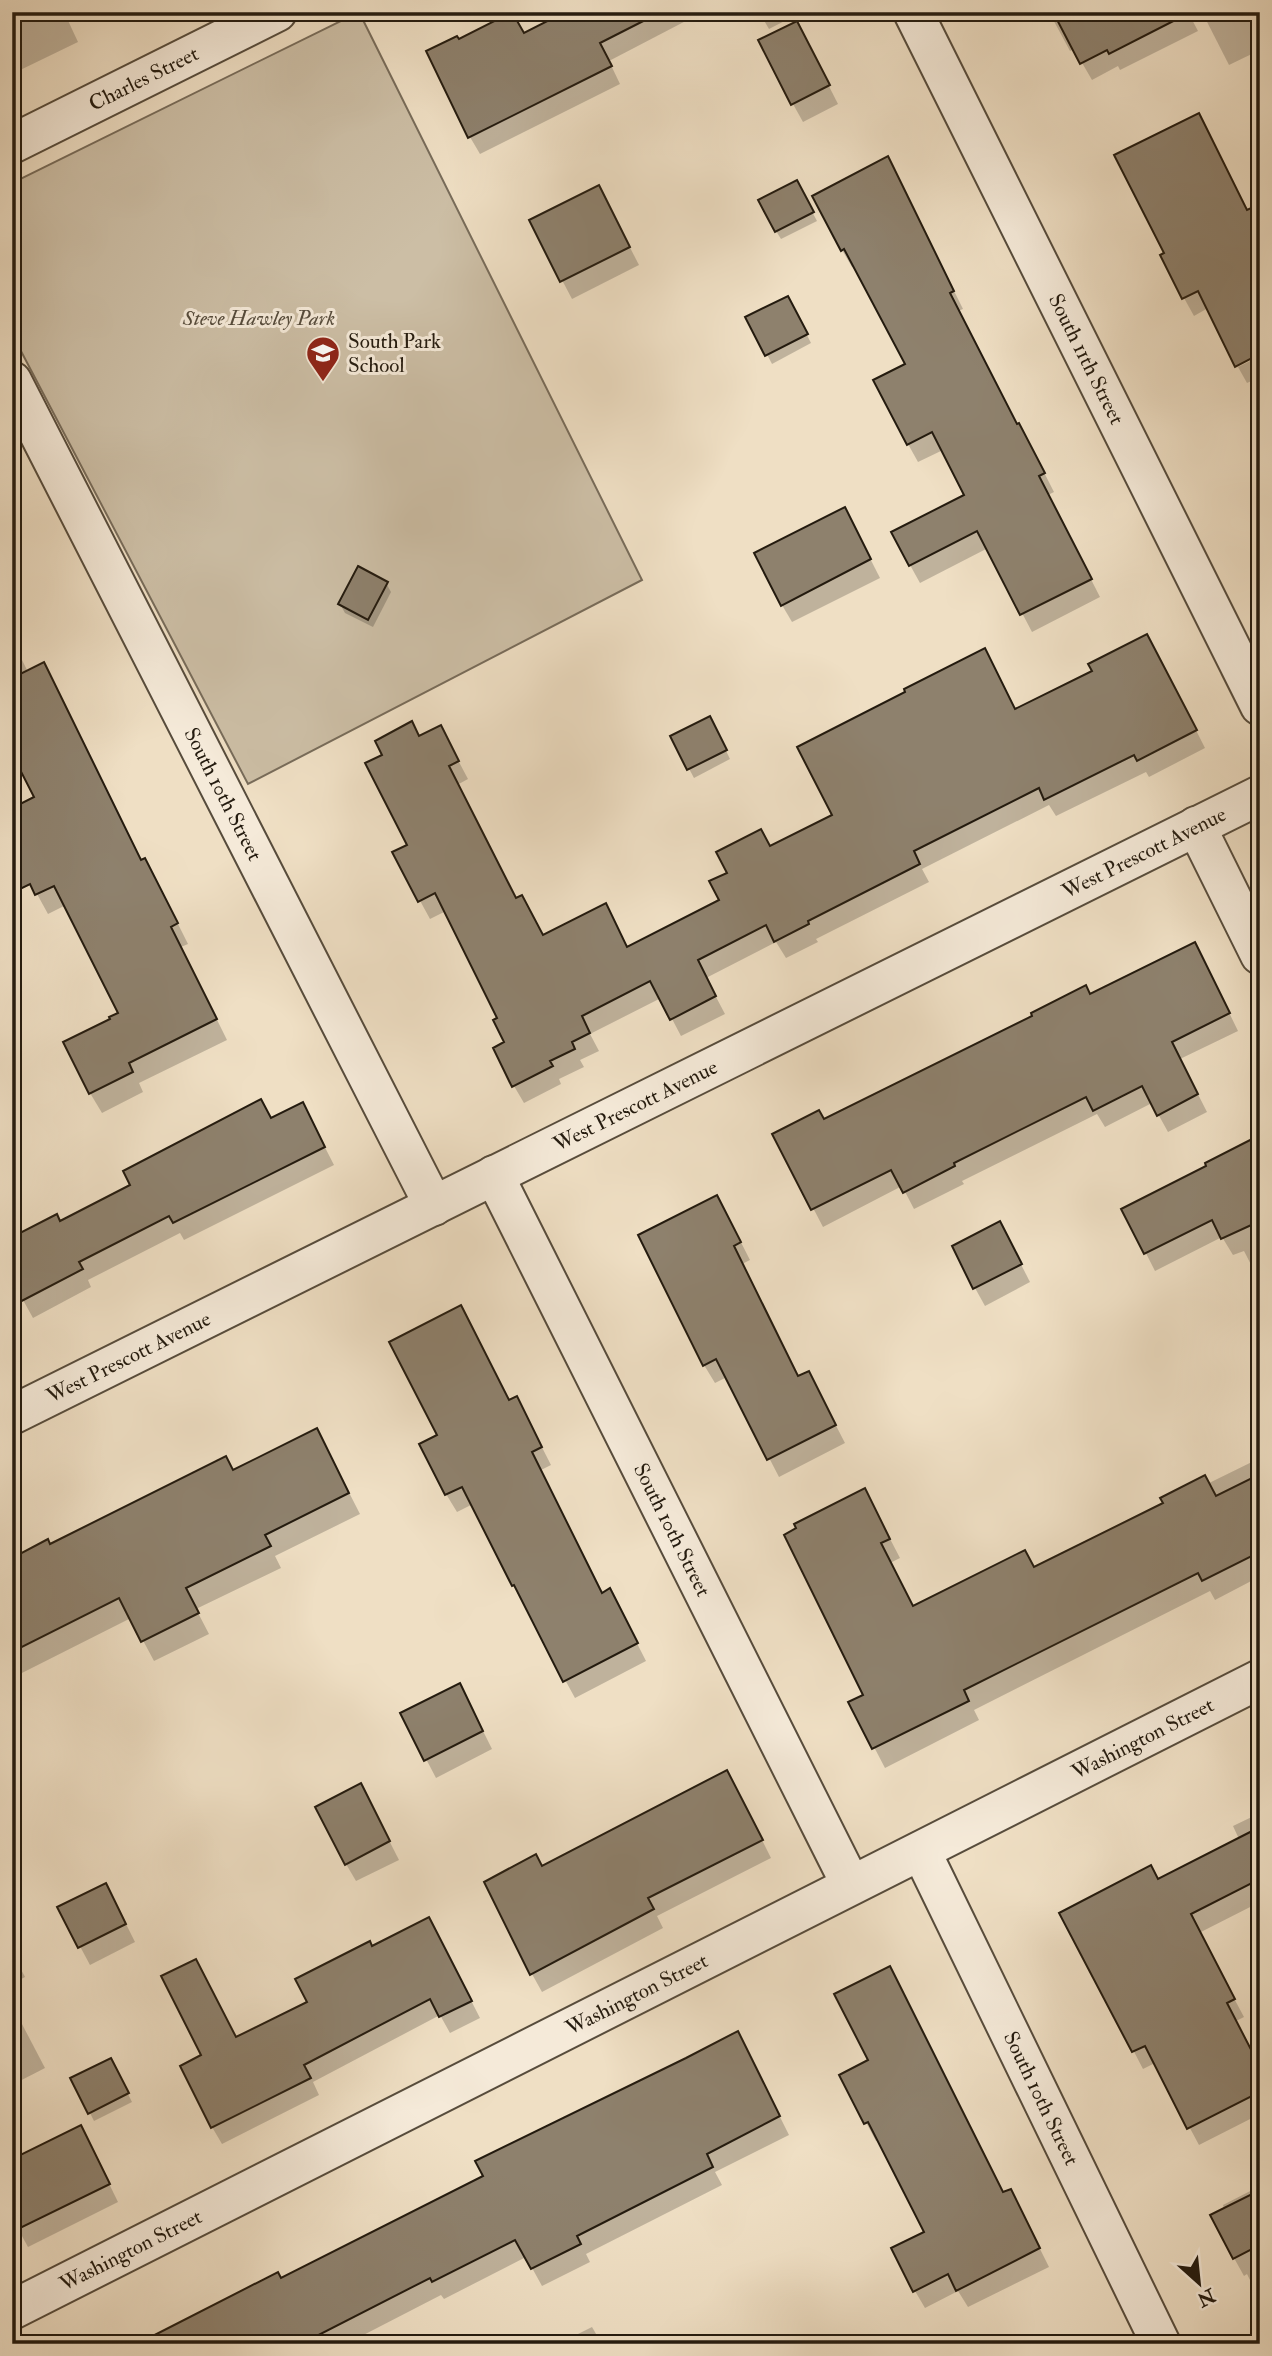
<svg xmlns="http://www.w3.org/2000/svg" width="1272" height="2356" font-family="'IM FELL Double Pica',serif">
<rect width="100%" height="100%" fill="#efdfc4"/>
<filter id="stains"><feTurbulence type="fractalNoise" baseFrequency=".00286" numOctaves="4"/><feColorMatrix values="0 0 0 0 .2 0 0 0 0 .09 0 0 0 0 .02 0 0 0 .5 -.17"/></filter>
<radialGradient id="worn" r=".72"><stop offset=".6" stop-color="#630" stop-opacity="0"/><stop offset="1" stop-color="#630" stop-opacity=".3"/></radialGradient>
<polygon fill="#ccbea5" stroke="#786c5a" stroke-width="2" points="359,12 642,580 248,784 12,334 12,183"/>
<g fill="#0003">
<polygon points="12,12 64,12 78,42 12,74"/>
<polygon points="569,12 703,12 609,61 620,84 480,154 470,137 459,42 524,35"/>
<polygon points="759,12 802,12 769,29"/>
<polygon points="1049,12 1188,12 1198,31 1120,70 1118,66 1092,80 1074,49 1070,51"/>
<polygon points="1202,12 1260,12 1260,50 1229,65"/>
<polygon points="806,41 838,104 803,122 793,104"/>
<polygon points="1198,115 1208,308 1194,316 1184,298"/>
<polygon points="897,176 963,309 958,311 1017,426 1029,443 1054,492 1048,495 1100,597 1032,632 988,548 920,583 910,565 966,496 943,450 918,462 908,444 907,365 855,266 852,267 842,250"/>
<polygon points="796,182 817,221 781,239 776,231"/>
<polygon points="608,205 639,265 572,299 531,221"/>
<polygon points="792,306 811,343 772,364 748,318"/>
<polygon points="1260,356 1260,377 1247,383 1238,367"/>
<polygon points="854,527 880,578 792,622 782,605"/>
<polygon points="386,583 391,592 373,627 345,613 340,604"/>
<polygon points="12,640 28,672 141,862 156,880 188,944 181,947 227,1040 139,1083 143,1092 102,1113 90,1093 120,1014 66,905 48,914 37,894 37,798 12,754"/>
<polygon points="1157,653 1205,748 1149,777 1146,772 1056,816 1049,805 922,869 929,882 816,939 818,942 786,958 776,942 706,978 725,1014 681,1036 661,998 590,1034 599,1051 580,1060 584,1067 559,1079 561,1084 524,1103 514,1086 507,1043 500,1019 446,911 430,919 394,853 409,846 419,738 450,745 468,779 457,785 516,900 543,937 615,923 628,948 721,901 729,874 771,848 834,816 995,668 1016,710"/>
<polygon points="714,726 730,759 694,778 672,737"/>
<polygon points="1204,961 1238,1031 1180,1059 1207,1112 1168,1132 1152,1103 1105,1127 1097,1114 962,1181 964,1184 914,1209 902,1186 823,1227 775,1135 823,1121 1090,996"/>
<polygon points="312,1122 334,1165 184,1240 180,1233 88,1280 91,1287 33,1318 23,1300 60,1223"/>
<polygon points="1260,1138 1260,1282 1244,1251 1233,1255 1222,1237 1155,1271 1124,1210"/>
<polygon points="727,1215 750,1260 742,1264 799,1378 818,1391 845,1443 779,1477 727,1377 715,1383 704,1365"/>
<polygon points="1009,1241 1030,1282 985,1306 975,1288"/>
<polygon points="510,1402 526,1416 551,1465 541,1470 602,1594 619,1608 646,1661 575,1698 513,1585 473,1504 457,1512 446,1494"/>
<polygon points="317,1430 360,1514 275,1556 281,1568 196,1609 209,1634 154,1661 131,1618 12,1678 12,1559 233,1471"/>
<polygon points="1260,1458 1260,1562 1251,1567 1257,1578 1215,1600 1210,1591 974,1710 979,1720 885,1768 851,1703 866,1696 875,1510 900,1558 890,1563 913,1608 1034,1569"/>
<polygon points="469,1703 492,1749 436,1778 402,1713"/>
<polygon points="737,1790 771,1858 657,1916 663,1928 542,1992 532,1974 542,1868"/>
<polygon points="370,1803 399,1860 356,1881 346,1864"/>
<polygon points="1260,1813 1260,1902 1199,1933 1244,2017 1236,2021 1260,2068 1260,2114 1199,2145 1155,2063 1143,2069 1062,1913 1158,1881 1239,1839 1233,1826"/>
<polygon points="115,1902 135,1942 90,1965 59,1907"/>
<polygon points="438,1936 480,2018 450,2033 440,2015 313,2082 319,2095 222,2144 212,2127 236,2039"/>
<polygon points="12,1952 25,1977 12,1984"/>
<polygon points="12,2005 45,2068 12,2085"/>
<polygon points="747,2051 789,2135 715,2172 722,2185 586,2254 590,2262 542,2286 526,2257 444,2299 441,2295 346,2344 139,2344 280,2280"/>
<polygon points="115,2068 132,2102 94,2121 90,2113"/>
<polygon points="841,2076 1004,2194 1020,2209 1049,2267 968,2307 958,2291 925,2308 915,2291 926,2233 879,2139 876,2141"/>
<polygon points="90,2145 118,2202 28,2247 12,2218"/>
<polygon points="1260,2186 1260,2300 1247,2274 1244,2276 1234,2258 1223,2205"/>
<polygon points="592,2327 602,2344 558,2344"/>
</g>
<g fill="#8e816d" stroke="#241b0f" stroke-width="2">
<polygon points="512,12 524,33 565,12 661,12 600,43 612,66 468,138 426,51 457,36 459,39"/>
<polygon points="1053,12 1191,12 1109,54 1107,50 1080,64"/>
<polygon points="797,21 830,85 791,105 758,40"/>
<polygon points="1199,113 1247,210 1260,204 1260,354 1235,367 1198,291 1182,299 1160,255 1164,253 1114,155"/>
<polygon points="888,156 954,291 950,293 1017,424 1019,423 1045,473 1039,476 1092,579 1020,615 977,531 909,566 891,532 964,495 932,432 907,445 873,380 905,364 844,249 841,251 812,196"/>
<polygon points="797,180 814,212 775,232 758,200"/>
<polygon points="599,185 630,247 560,282 529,220"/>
<polygon points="788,296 808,334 765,356 745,317"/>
<polygon points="845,507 871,559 781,606 754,553"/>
<polygon points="358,566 388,582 368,620 338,604"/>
<polygon points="1147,634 1197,730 1137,761 1134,755 1044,800 1039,788 914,851 920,864 808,921 809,924 774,942 766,925 698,960 716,996 670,1020 650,981 582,1016 590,1033 572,1042 575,1049 550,1061 553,1066 512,1087 493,1048 504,1042 493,1020 497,1018 435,893 418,902 392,852 407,845 365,763 382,755 375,741 412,721 419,736 441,725 459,761 449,766 516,898 522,895 543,935 606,903 627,947 719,900 709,881 727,873 716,852 761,829 770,846 832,815 797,747 905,692 904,689 985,648 1015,709 1092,671 1088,664"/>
<polygon points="44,662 141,860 145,858 178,923 171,927 217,1019 129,1063 133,1072 89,1094 63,1042 110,1019 109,1017 118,1013 54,886 35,895 30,884 12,893 12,808 34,797 12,754 12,678"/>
<polygon points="710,716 727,750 687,770 670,736"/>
<polygon points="1195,942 1230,1013 1172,1042 1198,1094 1157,1116 1142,1086 1093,1111 1086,1097 954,1163 955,1166 903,1193 891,1170 811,1210 772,1134 819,1110 824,1119 1032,1016 1031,1013 1086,985 1090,994"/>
<polygon points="261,1099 271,1118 303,1102 325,1147 173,1223 169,1216 79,1262 83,1269 12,1306 12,1237 57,1214 60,1221 130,1185 123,1171"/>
<polygon points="1260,1135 1260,1221 1221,1239 1212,1220 1144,1254 1121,1209 1206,1166 1205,1163"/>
<polygon points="717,1195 741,1242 734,1246 798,1376 809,1371 836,1425 767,1460 716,1359 703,1366 638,1235"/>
<polygon points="1000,1221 1022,1264 973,1289 952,1246"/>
<polygon points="461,1305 509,1400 517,1396 542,1447 532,1452 602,1593 610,1588 638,1643 563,1682 514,1585 512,1586 462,1487 445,1495 419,1444 437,1435 389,1342"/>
<polygon points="317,1428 349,1493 265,1535 271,1546 186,1588 199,1613 141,1642 119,1598 12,1652 12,1558 48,1539 50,1544 226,1456 233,1470"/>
<polygon points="1260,1474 1260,1552 1202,1581 1198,1573 964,1690 969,1701 872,1749 848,1702 863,1695 784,1535 796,1528 794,1524 865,1488 890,1539 881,1543 913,1606 1025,1550 1034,1567 1163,1503 1160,1498 1205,1475 1216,1496"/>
<polygon points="460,1683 483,1731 424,1761 400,1713"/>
<polygon points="727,1770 763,1840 648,1898 654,1909 530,1975 484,1882 536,1854 542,1866"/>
<polygon points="361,1783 390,1841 345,1865 315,1807"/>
<polygon points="1260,1827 1260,1879 1191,1914 1235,1999 1227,2003 1260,2067 1260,2092 1187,2129 1145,2046 1132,2052 1059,1913 1151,1865 1158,1879"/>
<polygon points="106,1883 126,1924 78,1948 57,1907"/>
<polygon points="429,1917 472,2001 439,2017 430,1999 304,2065 311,2078 211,2128 180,2066 201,2055 161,1976 196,1959 236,2037 307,2002 295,1979 370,1941 372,1946"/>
<polygon points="890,1966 1003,2192 1011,2189 1040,2248 956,2291 948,2274 913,2292 891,2248 924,2232 868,2122 864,2124 839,2075 868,2060 834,1994"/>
<polygon points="738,2031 780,2116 707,2154 713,2167 577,2236 581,2244 531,2269 515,2240 432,2282 430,2278 301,2344 137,2344 278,2272 281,2278 483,2176 475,2161 686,2058"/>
<polygon points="111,2058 129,2093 88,2114 70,2078"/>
<polygon points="81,2125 110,2184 12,2232 12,2159"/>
<polygon points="1260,2190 1260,2245 1233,2259 1210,2215"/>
</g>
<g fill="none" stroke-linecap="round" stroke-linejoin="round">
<g stroke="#574c3c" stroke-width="42">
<g id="minor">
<path id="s1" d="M913,12L1260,706"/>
<path id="s2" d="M12,144L277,12"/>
<path id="s3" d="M12,381L434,1206"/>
<polyline points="1196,826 1260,955"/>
<path id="s4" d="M494,1175L851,1885"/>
<path id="s5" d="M12,1415L1260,795"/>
<path id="s6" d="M921,1851L1161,2344"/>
<path id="s7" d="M12,2310L1260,1679"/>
</g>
</g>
<use href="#minor" stroke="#f5ead9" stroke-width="38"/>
</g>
<defs>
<g id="school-pin" transform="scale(1.75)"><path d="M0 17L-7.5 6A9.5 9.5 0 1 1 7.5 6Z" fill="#8f2418" stroke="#f5ead9"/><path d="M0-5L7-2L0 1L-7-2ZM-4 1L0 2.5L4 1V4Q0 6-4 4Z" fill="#fff"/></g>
</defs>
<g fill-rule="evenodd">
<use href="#school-pin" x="323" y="353"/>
</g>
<g text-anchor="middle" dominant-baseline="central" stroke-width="6" stroke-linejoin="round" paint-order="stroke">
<g font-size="21" fill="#241b0f" stroke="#f5ead9">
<text stroke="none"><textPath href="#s2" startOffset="147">Charles Street</textPath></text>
<text stroke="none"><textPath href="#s1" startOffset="388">South 11th Street</textPath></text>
<text stroke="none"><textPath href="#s3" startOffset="464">South 10th Street</textPath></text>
<text stroke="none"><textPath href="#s5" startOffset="1264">West Prescott Avenue</textPath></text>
<text stroke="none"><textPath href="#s5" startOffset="696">West Prescott Avenue</textPath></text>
<text stroke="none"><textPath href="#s5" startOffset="130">West Prescott Avenue</textPath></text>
<text stroke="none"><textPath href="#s4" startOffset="397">South 10th Street</textPath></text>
<text stroke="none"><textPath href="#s7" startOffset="1267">Washington Street</textPath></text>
<text stroke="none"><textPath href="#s7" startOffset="700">Washington Street</textPath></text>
<text stroke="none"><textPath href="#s6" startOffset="275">South 10th Street</textPath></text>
<text stroke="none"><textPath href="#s7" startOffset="133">Washington Street</textPath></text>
</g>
<g font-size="21" font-style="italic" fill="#564c3c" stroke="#f5ead9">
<text x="259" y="318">Steve Hawley Park</text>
</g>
<g font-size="21" fill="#241b0f" stroke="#f5ead9" text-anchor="start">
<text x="348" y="341">South Park<tspan x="348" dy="24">School</tspan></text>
</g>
</g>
<rect width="1272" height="2356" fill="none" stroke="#efdfc4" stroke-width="42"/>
<rect x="14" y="14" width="1244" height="2328" fill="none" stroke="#241b0f" stroke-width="3.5"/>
<rect x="21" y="21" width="1230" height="2314" fill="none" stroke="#241b0f" stroke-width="2"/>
<g transform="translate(1199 2283) rotate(153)" stroke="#f5ead9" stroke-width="5" paint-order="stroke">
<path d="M0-5L12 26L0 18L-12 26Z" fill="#241b0f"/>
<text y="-10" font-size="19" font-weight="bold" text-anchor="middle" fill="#241b0f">N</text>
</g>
<rect width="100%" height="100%" filter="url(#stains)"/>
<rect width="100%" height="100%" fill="url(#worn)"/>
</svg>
